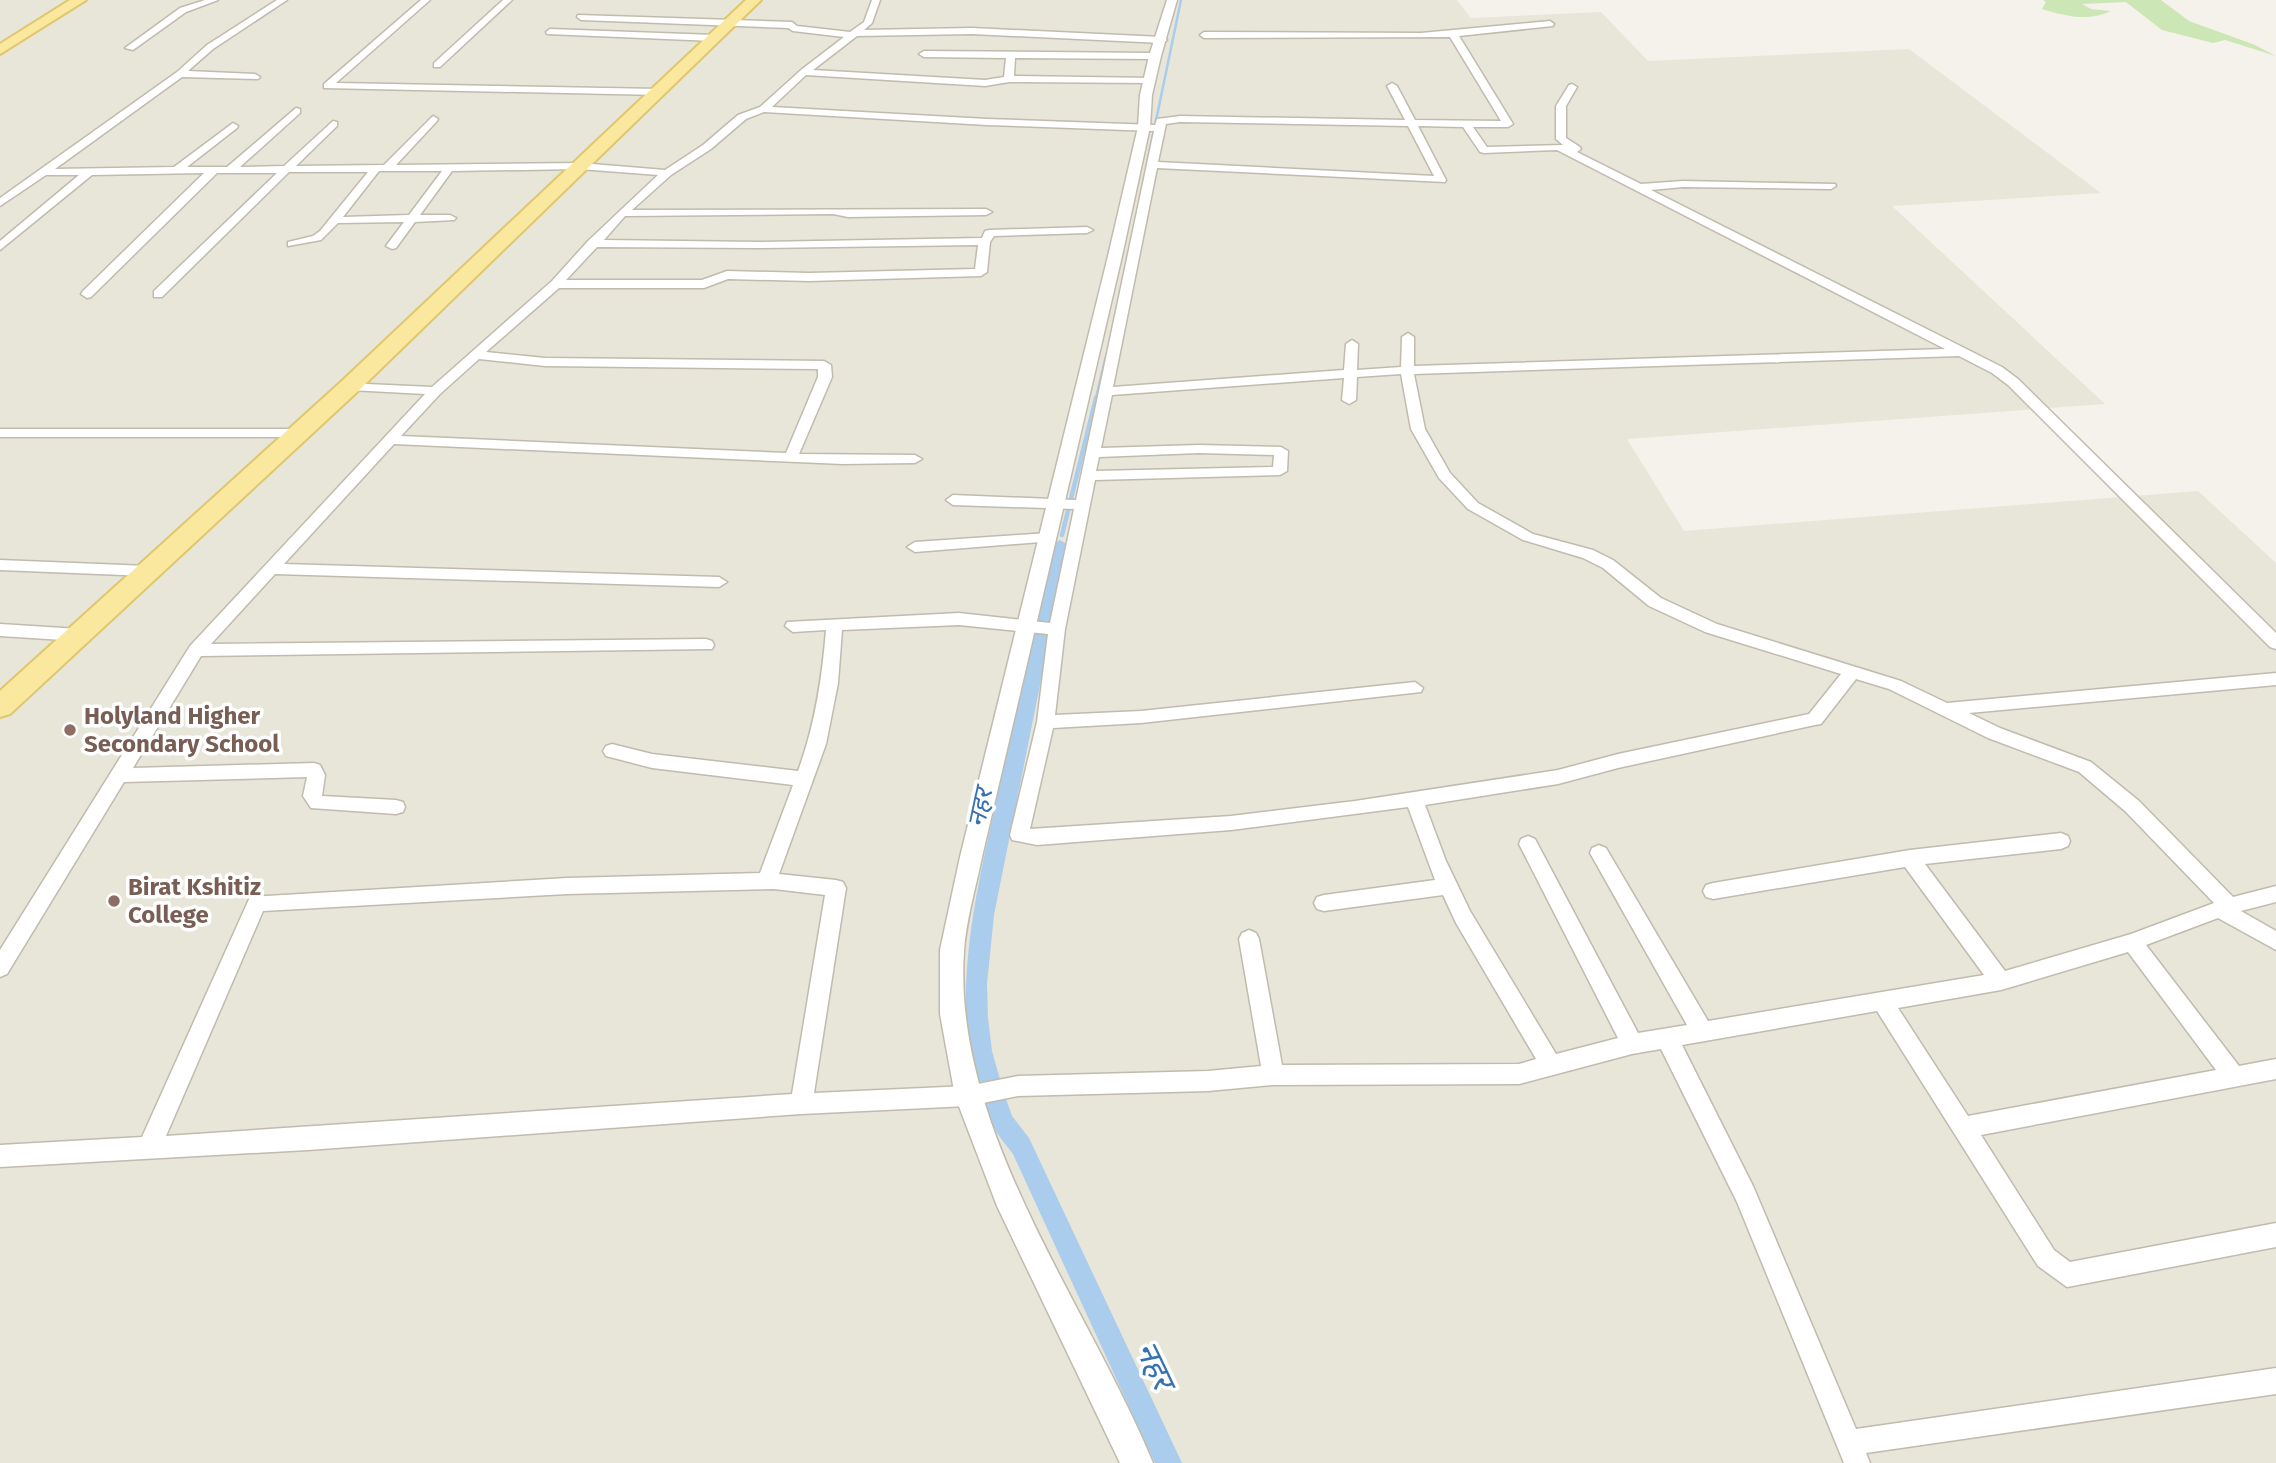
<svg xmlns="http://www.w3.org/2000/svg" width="2276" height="1463" font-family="'Fira Sans','Noto Sans Devanagari',sans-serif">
<rect width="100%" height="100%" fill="#f4f2ea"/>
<polygon fill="#e8e5d9" points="0,0 1457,0 1471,18 1601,12 1648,61 1909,49 2101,193 1892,206 2105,404 1627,439 1684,531 2198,491 2276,563 2276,1463 0,1463"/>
<path fill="#cce6b6" d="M2043,0H2161L2189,21L2255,45L2276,56L2225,40L2213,43L2162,30L2126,2L2082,4L2091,9L2111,11C2088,22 2065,16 2042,9L2046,2Z"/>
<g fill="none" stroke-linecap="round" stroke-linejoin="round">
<polyline stroke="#aacced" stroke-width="2.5" points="1147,164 1181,0"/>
<polyline stroke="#aacced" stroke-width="3.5" points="1096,400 1106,358"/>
<polyline stroke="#aacced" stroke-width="4.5" points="1062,535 1096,398"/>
<g fill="#aacced" fill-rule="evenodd">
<path d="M1060,540L1068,545L994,915L987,984L988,1018L992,1051L1001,1083L998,1090L990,1093L982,1090C944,1003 983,865 1002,775C1019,698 1036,622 1052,545Z"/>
<path d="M997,1093L1005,1096L1012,1116L1029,1138L1182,1463H1155L1013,1154C1001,1138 980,1116 989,1096Z"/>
</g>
<g stroke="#c0bbad" stroke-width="3">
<g id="minor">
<polygon points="205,0 218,0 186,12 133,50 125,48 180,8"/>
<path d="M277,0H287L213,49L188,71L255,74L260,77L258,79L182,77L55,169L174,167L233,123L238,126L237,128L187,167H227L296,108L300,109V113L240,167L284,166L333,121L337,122V126L296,166L384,165L433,116L438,119L437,121L396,165L580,163L665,170L703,145L738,115L760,107L801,70L844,37L793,31L788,28L581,20L577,17L578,15L792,22L797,26L850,32L864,22L872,0H880L872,23L864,30L972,28L1162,37L1167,40L1162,43L972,34L857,36L813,70L985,80L1004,77L1006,58L924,57L919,54L924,51L1155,53L1160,56L1155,59L1015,58L1014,76L1153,78L1155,80L1150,83L1009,82L985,86L806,75L772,107L987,119L1155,125L1157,119L1180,116L1405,120L1387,86L1392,83L1397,86L1415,120L1501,121L1450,37L1204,38L1200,35L1204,32L1421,33L1550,21L1554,24L1553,26L1459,36L1513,124L1508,127H1473L1487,147L1563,145L1556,139V106L1569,85L1572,84L1577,87L1566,106V138L1580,147L1581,149L1577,152L1641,184L1683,181L1835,184L1836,186L1831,189L1683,187L1651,190L2002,367L2018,379L2276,633V649L2270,647L2008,385L1992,373L1959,356L1414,374L1425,429L1450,473L1478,503L1533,534L1593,550L1613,560L1661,598L1717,624L1901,681L1947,703L2276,673V685L1969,713L2000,728L2091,762L2139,801L2233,897L2276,886V902L2241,911L2276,931V950L2218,918L2146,945L2239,1066L2276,1059V1079L1981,1135L2054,1250L2070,1262L2276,1223V1247L2067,1287L2038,1266L1877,1011L1682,1045L1753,1186L1856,1429L2276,1368V1394L1866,1453L1870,1463H1844L1737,1202L1661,1049L1632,1054L1519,1084L1273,1085L1208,1091L1018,1096L968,1106L801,1114L308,1150L0,1167V1145L142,1137L250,897L567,878L760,873L793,785L652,768L606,756L603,751L606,746L612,744L652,754L798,771C815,725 822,679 826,630L793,632L785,626L787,622L959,613L1050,623L1074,509L953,505L946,500L953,495L1076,500L1154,131L987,125L764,112L746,119L711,149L671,175L632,210L986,209L992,212L986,215L848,217L833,214L625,216L604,240L759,242L982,238L985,231L989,230L1087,227L1093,230L1087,233L994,236L990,242L987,272L981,276L809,281L728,279L704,288H559L486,352L545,358L824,361L831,365L832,377L799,454L915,455L922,459L915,463L843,464L394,444L284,564L719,577L727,582L719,587L275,574L211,644L706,639L712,641L714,645L712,649L201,656L133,768L314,763L320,765L325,775L322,796L396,800L403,802L405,807L403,812L396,814L311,808L303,796L307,777L124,782L7,974L0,977V950L190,646L425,394L350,390L345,389V383L432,387L552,281L588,241L658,175L580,169L452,171L420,215H450L456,218L454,220L415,222L396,248L392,249L386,246L404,222L338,223L321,240L288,246V242L313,236L320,231L368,172H289L162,297H154V291L277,173H217L91,297L87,298L81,294L83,291L204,173L92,175L0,250V241L79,175H46L0,206V198L177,72L207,45ZM1180,122L1408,126L1434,176L1158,162L1166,124ZM1418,126L1463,127L1480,152L1484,153L1557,150L1945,349L1414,366V337L1408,333L1402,337L1401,367L1357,370L1358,344L1352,340L1346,344L1344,370L1113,387L1157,168L1445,182L1446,180ZM379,171H442L409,215L343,217ZM978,245L975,269L809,273L727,271L702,280H566L597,247L759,248ZM479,359L545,366L818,369V377L786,453L401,436L440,394ZM1401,374L1411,429L1439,478L1468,509L1523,540L1583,558L1603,568L1649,606L1705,632L1841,674L1809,714L1618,754L1558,770L1355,801L1231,816L1030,829L1053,728L1141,723L1421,692L1423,688L1415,682L1141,711L1055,715L1065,629L1095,480L1280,475L1287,471L1288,451L1281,447L1199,445L1101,448L1112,395L1344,378L1342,400L1349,404L1356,400L1357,377ZM1199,453L1274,455L1273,467L1096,471L1099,457ZM959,625L1048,634L1037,722L1010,835L1012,840L1037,845L1231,830L1408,807L1435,880L1324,895L1317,897L1314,903L1317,909L1324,911L1443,895L1456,923L1536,1059L1519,1064L1282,1065L1259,939L1256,933L1249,930L1242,933L1239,939L1261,1066L1208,1071L1018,1076L968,1086L814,1093L846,888L843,882L836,880L779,874L826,744L838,683L842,630ZM1856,679L1889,689L1988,738L2079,772L2125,811L2214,903L2131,934L2005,971L1925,864L2061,849L2068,846L2070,841L2068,836L2061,833L1910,850L1713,883L1706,885L1703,891L1706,897L1713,899L1905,867L1984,975L1708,1021L1606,848L1599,845L1592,848L1590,853L1687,1025L1638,1033L1535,839L1528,836L1521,839L1519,844L1618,1038L1556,1054L1470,911L1446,861L1425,805L1558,784L1618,768L1815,725L1821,724ZM774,889L825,895L792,1094L166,1136L263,911L567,894ZM2128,952L2216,1070L1968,1116L1898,1008L2001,990Z"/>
<polygon points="421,0 430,0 336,83 659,89 664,92 659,95 324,88 324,84"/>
<polygon points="503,0 512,0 440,67 434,67 434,63"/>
<polygon points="550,29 714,35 719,38 714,41 547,34 546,32"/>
<polygon points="0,429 300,429 307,433 300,437 0,437"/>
<polygon points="1048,533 1053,535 1056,538 1053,541 915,552 907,547 915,542"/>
<polygon points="0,560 148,566 156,571 148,576 0,570"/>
<polygon points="0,624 79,629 87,635 79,641 0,636"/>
</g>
</g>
<g stroke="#c0bbad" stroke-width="3">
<path id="tertiary" d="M1167,0H1177L1161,56L1152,95L1150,127L1122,256L982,857C976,887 966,920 964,951C952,1130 1087,1303 1153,1463H1120L997,1206L955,1096L940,1014V950L960,857L1108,256L1138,127L1140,95L1149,56Z"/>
</g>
<g stroke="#dfc76e" stroke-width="4">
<g id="primary">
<polygon points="70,0 86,0 0,54 0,44"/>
<polygon points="746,0 761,0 358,391 10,714 0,717 0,691 342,381"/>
</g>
</g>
<use href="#minor" fill="#fff" fill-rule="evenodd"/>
<use href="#tertiary" fill="#fff" fill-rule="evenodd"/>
<use href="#primary" fill="#f9e89e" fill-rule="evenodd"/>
</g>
<g fill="#8d6e63" stroke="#fff" stroke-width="2.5">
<circle cx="70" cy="730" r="7"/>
<circle cx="114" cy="901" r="7"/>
</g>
<g text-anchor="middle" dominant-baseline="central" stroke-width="7" stroke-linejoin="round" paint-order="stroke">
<g font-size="24" font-weight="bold" fill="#785e54" stroke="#fff" text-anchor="start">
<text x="84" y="716">Holyland Higher<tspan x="84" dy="28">Secondary School</tspan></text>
<text x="128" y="887">Birat Kshitiz<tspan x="128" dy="28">College</tspan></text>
</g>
<g font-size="26" font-style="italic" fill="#3672b0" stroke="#fff">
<text transform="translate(980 808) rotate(-78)">नहर</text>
</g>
<g font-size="32" font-style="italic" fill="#3672b0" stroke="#fff">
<text transform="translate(1155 1365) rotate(64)">नहर</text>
</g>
</g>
</svg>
